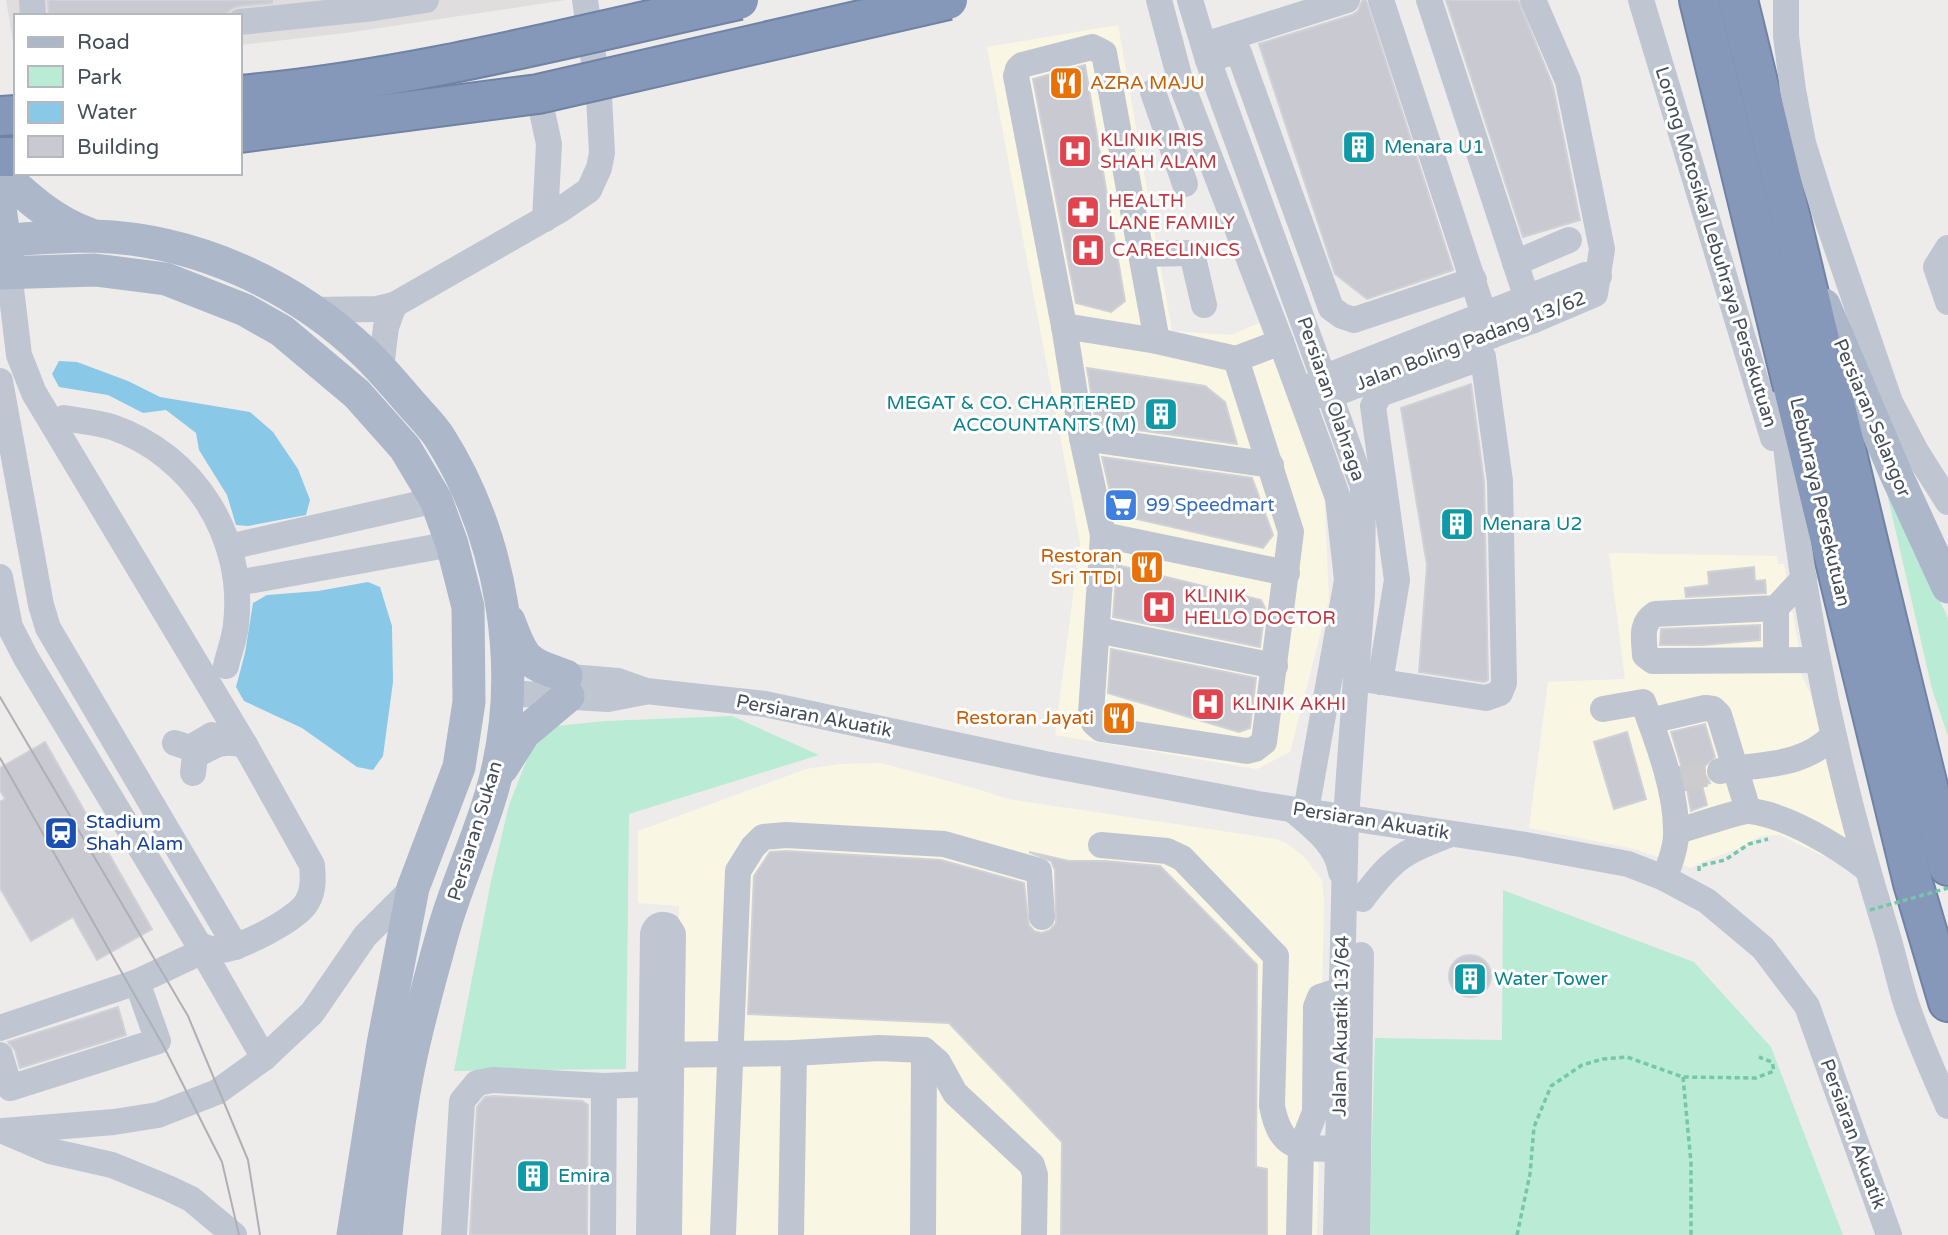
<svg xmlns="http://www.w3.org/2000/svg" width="1948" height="1235" font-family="'Varela Round',sans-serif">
<rect width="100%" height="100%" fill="#eeeceb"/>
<g fill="#faf6e4">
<polygon points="1118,25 1172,331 1231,335 1259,323 1324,490 1329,600 1290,752 1257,769 1055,735 1080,542 987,47"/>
<polygon points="1609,553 1777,556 1778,564 1784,564 1801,660 1801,674 1821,716 1864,884 1840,860 1823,856 1780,835 1761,836 1737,849 1704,861 1691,868 1634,849 1529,828 1548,682 1625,679"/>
<polygon points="881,763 974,788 1008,799 1276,839 1288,844 1304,857 1322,880 1324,901 1317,1235 674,1235 679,906 638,903 638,831 806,769 839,764"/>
</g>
<polygon fill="#dfdddd" points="6,0 566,0 346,33 240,45 240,16 16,16 16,61"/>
<g fill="#baebd4">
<polygon points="1886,489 1948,618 1948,736 1932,689"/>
<polygon points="732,716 819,755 629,814 626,1069 454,1071 491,881 509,805 531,749 556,726 605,721"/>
<polygon points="1503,890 1694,962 1771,1047 1843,1235 1369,1235 1375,1038 1502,1040"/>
</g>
<g fill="#89c8e7">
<polygon points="59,361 77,362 128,381 160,397 250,412 273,432 298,469 310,500 306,515 248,526 236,525 227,495 199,450 196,433 166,410 143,413 108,395 59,387 52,374"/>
<polygon points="368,582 380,587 392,626 393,682 383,756 373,770 357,767 302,728 244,701 236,687 245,653 253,603 267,595 318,591"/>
</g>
<g fill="#c9cad1" stroke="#d0d1d7" stroke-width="2">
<polygon points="48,0 272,0 272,3 238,6 231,9 226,14 215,16 49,16"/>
<polygon points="1366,0 1453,270 1367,299 1335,274 1259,44 1352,15 1358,11 1362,1"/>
<polygon points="1446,0 1518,0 1553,86 1580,220 1523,237"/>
<polygon points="1085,65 1125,301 1111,312 1076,303 1033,79"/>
<polygon points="1087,368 1205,386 1225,402 1237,444 1096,424"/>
<polygon points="1471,384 1484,482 1488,680 1484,682 1419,672 1427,565 1401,408"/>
<polygon points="1102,457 1252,478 1273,535 1263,548 1115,514"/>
<polygon points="1117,565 1261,600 1265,608 1260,647 1113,617"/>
<polygon points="1754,567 1755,581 1765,580 1766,593 1686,597 1685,588 1709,585 1708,572"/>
<polygon points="1760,625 1760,640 1703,645 1660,645 1661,629"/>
<polygon points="1111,649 1256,678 1250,728 1239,732 1108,693"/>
<polygon points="1705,724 1715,757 1705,766 1705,774 1710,783 1702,785 1707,805 1691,811 1685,778 1671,732"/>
<polygon points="1627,732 1646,799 1614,809 1594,742"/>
<polygon points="45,742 152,929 97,960 73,917 31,941 0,888 0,802 5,799 0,790 0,768"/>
<polygon points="786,851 941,860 1024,883 1029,925 1034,931 1042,933 1050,930 1056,923 1055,870 1051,861 1029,852 1069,861 1105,861 1160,866 1257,965 1256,1167 1267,1169 1267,1235 1061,1235 1062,1142 949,1023 748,1014 754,876 770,852"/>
<circle cx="1470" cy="976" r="21"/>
<polygon points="118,1007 126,1035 20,1068 15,1050 8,1042"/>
<polygon points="494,1096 582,1101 588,1105 587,1235 470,1235 477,1107 485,1097"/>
</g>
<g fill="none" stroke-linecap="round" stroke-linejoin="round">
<polyline stroke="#ccccce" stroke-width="26" stroke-dasharray="26 13" stroke-linecap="butt" points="1680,779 1719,771"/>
<g stroke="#7083a5" stroke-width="42">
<g id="highway">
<polyline points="1699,0 1913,883 1948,1002"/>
<path d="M1738,0C1809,289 1875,578 1948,866"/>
<polyline points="0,116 16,115"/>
<polyline points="0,157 16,157"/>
</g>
</g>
<g stroke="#74c7a9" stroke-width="3.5" stroke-dasharray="5 3.5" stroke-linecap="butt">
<polyline points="1699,871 1699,866 1725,860 1749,844 1768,839"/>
<polyline points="1683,1077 1691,1163 1691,1235"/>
<polyline points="1517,1235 1530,1174 1534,1127 1551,1086 1582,1065 1603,1059 1627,1057 1683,1077 1756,1078 1774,1071 1772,1062 1759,1057"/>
</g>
<g stroke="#bfc6d1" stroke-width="26">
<polyline points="32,0 33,16"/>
<polyline points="1159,0 1181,83 1281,342 1338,498 1347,580 1306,811"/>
<polyline points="1190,0 1208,60 1363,487 1362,595 1346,817 1336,1235"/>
<polyline points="1381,0 1491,336"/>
<polyline points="1429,0 1534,320"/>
<polyline points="1641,0 1773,438"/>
<polyline points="1786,0 1786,36 1793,90 1803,143 1824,210 1890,402 1917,453 1948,502"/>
<polyline points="240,22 374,8 426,0"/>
<polyline points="1208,44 1347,0"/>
<polyline points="1208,60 1235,51 1239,53 1331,308 1342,316 1354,320 1474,280"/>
<polyline points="1153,92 1185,184"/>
<polyline points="543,116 549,144 545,219"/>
<polyline points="1948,248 1936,267 1948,302"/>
<polyline points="1142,254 1192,253 1204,305"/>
<polyline points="1515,263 1569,240"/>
<path d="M9,272L19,355L34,393L245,745L312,865C313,878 314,890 307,902C297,920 240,948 221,950C214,951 206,947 199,945"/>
<polyline points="314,310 377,309 394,305 560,210 589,190 599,168 602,153 599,97 585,0"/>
<polyline points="1064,326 1157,341 1236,359"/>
<polyline points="1157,341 1104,53 1092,47 1022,65 1018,69 1016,76 1064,326 1082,438 1103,535 1091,713 1094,723 1101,729 1247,751 1255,749 1264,742 1291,532 1236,359"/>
<polyline points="1448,351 1534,320 1595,294 1602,249 1568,81 1533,0"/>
<polyline points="1236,359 1281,342"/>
<polyline points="381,368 386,327 394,305"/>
<polyline points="0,381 41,605 48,628 236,947"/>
<polyline points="1311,387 1325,377 1585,275 1599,276"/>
<polyline points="1316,395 1331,395 1402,368"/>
<path d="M1782,402C1797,580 1832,756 1885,927C1893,952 1898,978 1906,1003C1918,1039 1933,1072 1948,1106"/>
<path d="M64,418C80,421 97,422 112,427C194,455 246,538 236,624C235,638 229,652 226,666"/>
<polyline points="1082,438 1271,465"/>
<polyline points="1103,535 1287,573"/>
<polyline points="229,547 436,500"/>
<polyline points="0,577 10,627 26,658 199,945 264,1058"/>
<path d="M1804,578L1776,608L1655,614C1640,624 1644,638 1645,655L1653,661L1818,660"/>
<polyline points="237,583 452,544"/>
<polyline points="1776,608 1776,660"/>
<polyline points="1097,630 1275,666"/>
<polyline points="547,675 618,681 646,691 765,704 1045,764 1258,804 1520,844 1628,864 1664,878 1707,901 1763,948 1807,1006 1889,1235"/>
<polyline points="1356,678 1486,698 1500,693 1504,683 1500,481 1483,357 1380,394 1373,406 1397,580 1380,682"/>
<polyline points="506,693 608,699 644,692"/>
<path d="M1603,709L1643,702C1657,740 1676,789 1676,830C1677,846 1670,864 1664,878"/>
<polyline points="1650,721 1705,708 1713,709 1719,715 1748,810"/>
<polyline points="175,743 190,748 212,735"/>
<path d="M1720,771C1762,763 1801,768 1833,736"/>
<path d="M193,773L195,756C215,745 221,739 245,745"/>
<path d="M1293,810C1313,827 1337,844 1341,872"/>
<path d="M1677,831C1690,828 1741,810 1750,811C1787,815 1839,847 1867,869"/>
<path d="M1101,845L1167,851L1182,858L1276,956L1272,1106C1281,1151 1298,1148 1338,1149"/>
<path d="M1362,899C1394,857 1402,853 1451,834"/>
<polyline points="0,1028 137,982 203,951"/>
<polyline points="0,1055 10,1088 158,1041 137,982"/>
<polyline points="657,1055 794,1053 879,1048 924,1050 938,1062 955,1093 1032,1165 1035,1175 1034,1235"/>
<polyline points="3,1131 114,1122 158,1115 217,1092 264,1058 312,1013 365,936 413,888"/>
<polyline points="8,1133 50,1151 112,1165 168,1188 191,1199 234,1235"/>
<polyline points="454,1235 462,1101 477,1083 493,1080 604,1086 651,1084"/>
<polyline points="603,1235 604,1086"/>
<path d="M649,1235L653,934C655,926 660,923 668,926L673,934L669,1235"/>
<polyline points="791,1235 794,1053"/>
<polyline points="923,1235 924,1050"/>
<polyline points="1299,1235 1301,1148 1315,1112 1316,1007 1320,997 1342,990"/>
<polyline points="1357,1235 1361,955"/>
</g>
<g stroke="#acb7ca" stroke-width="33">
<path d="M0,172C28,198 53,221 89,234"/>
<polyline points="0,208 8,263"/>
<path d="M0,241C31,238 63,236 94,236C194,239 293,284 365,353C383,370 398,389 414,407C423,417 433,427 440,438C502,537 524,667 495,780C482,832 457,881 443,932C430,979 416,1028 407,1076C397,1128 391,1182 386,1235"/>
<polyline points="0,273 95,270 166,279 245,310 282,331 357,394 405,448 436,500 452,544 468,607 469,702 459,767 413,888 383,1044 353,1235"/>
<polyline points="1824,305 1895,472 1948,587"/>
<path d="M509,621C524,662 526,662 566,676"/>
<polyline points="502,768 524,733 568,696"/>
</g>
<use href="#highway" stroke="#8598b9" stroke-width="38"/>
<g stroke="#aeb0b6" stroke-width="2">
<polyline points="0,697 188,1016 248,1160 260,1235"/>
<polyline points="0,758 163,1045 222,1162 239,1235"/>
</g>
<g stroke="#7083a5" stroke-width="42" stroke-linecap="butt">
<g id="highway-bridge">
<path d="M240,95C408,80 574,36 739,0"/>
<polyline points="240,133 538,94 948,0"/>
</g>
</g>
<polyline stroke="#74c7a9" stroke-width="3.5" stroke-dasharray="5 3.5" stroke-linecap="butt" points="1870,910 1948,888"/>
<polyline stroke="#bfc6d1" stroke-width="26" points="723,1233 738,871 753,847 763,837 786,835 944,844 1039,871 1042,917"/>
<use href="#highway-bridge" stroke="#8598b9" stroke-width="38"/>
</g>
<defs>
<g id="restaurant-square" transform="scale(1.75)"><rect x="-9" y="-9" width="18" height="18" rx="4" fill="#e8710a" stroke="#fff"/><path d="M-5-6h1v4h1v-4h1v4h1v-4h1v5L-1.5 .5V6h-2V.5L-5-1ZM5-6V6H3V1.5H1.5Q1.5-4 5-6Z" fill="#fff"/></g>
<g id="building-square" transform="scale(1.75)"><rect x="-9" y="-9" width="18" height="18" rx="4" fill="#0f9aa8" stroke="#fff"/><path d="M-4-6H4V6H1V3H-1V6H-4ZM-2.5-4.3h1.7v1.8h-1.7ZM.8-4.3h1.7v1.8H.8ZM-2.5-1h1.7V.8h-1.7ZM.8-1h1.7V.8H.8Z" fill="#fff"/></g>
<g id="hospital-square" transform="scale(1.75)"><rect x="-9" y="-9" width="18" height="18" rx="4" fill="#e0444e" stroke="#fff"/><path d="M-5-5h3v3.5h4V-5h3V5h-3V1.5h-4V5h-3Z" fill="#fff"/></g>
<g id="pharmacy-square" transform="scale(1.75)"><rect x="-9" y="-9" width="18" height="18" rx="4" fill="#e0444e" stroke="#fff"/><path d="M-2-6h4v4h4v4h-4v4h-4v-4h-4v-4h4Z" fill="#fff"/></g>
<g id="supermarket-square" transform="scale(1.75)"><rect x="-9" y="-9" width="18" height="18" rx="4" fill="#3f7fe0" stroke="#fff"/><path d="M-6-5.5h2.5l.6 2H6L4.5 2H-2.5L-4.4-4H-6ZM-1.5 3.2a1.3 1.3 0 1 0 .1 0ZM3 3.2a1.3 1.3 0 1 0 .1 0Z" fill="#fff"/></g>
<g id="station-square" transform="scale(1.75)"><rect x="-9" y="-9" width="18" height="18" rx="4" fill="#1a4fb4" stroke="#fff"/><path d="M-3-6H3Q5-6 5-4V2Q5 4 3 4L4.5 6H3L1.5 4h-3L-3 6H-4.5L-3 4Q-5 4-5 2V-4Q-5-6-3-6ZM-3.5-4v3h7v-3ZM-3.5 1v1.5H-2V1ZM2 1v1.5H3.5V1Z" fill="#fff"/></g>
</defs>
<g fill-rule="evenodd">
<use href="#restaurant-square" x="1066" y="83"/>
<use href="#building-square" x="1359" y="147"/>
<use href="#hospital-square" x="1075" y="151"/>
<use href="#pharmacy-square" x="1083" y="212"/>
<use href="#hospital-square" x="1088" y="250"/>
<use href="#building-square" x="1161" y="414"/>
<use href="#supermarket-square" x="1121" y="505"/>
<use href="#building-square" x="1457" y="524"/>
<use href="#restaurant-square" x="1147" y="567"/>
<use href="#hospital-square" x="1159" y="607"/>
<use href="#hospital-square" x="1208" y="704"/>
<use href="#restaurant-square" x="1119" y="718"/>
<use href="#station-square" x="61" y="833"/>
<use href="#building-square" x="1470" y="979"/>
<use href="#building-square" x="533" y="1176"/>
</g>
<g text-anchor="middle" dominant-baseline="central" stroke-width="6" stroke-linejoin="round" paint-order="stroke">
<g font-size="19" fill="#c56008" stroke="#fff" text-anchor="end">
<text x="1090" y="83" text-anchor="start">AZRA MAJU</text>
<text x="1122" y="556">Restoran<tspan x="1122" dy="22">Sri TTDI</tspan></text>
<text x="1094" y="718">Restoran Jayati</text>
</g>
<g font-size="19" fill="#be3a42" stroke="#fff" text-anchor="start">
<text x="1100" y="140">KLINIK IRIS<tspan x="1100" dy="22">SHAH ALAM</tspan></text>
<text x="1108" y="201">HEALTH<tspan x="1108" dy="22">LANE FAMILY</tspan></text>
<text x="1112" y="250">CARECLINICS</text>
<text x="1184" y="596">KLINIK<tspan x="1184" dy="22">HELLO DOCTOR</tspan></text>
<text x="1232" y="704">KLINIK AKHI</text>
</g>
<g font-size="19" fill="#0d838f" stroke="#fff" text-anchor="start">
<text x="1384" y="147">Menara U1</text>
<text x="1136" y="403" text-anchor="end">MEGAT &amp; CO. CHARTERED<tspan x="1136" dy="22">ACCOUNTANTS (M)</tspan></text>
<text x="1482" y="524">Menara U2</text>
<text x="1494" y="979">Water Tower</text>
<text x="558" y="1176">Emira</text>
</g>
<g font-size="19" fill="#454d58" stroke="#fff">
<text transform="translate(1716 247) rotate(73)">Lorong Motosikal Lebuhraya Persekutuan</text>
<text transform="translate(1471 341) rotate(-21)">Jalan Boling Padang 13/62</text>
<text transform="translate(1331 399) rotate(71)">Persiaran Olahraga</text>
<text transform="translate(1872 418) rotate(67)">Persiaran Selangor</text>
<text transform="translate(1820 502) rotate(77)">Lebuhraya Persekutuan</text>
<text transform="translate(814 716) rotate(11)">Persiaran Akuatik</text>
<text transform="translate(1371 821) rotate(9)">Persiaran Akuatik</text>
<text transform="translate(475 831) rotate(-73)">Persiaran Sukan</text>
<text transform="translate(1341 1026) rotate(-89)">Jalan Akuatik 13/64</text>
<text transform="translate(1853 1134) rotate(70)">Persiaran Akuatik</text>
</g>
<g font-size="19" fill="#366cbe" stroke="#fff" text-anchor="start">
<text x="1146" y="505">99 Speedmart</text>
</g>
<g font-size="19" fill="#164399" stroke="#fff" text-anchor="start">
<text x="86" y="822">Stadium<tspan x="86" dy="22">Shah Alam</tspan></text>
</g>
</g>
<rect x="14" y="14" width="228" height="161" fill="#ffffff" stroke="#b5b8bc" stroke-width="2"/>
<rect x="28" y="37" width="35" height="10" fill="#acb7ca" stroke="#b5b8bc" stroke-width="2"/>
<text x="77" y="49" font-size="21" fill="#454d58">Road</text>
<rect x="28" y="66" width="35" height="21" fill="#baebd4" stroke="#b5b8bc" stroke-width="2"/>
<text x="77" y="84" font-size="21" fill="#454d58">Park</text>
<rect x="28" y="102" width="35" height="21" fill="#89c8e7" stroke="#b5b8bc" stroke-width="2"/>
<text x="77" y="119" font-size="21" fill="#454d58">Water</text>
<rect x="28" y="136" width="35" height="21" fill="#c9cad1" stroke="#b5b8bc" stroke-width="2"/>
<text x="77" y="154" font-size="21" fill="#454d58">Building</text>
</svg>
